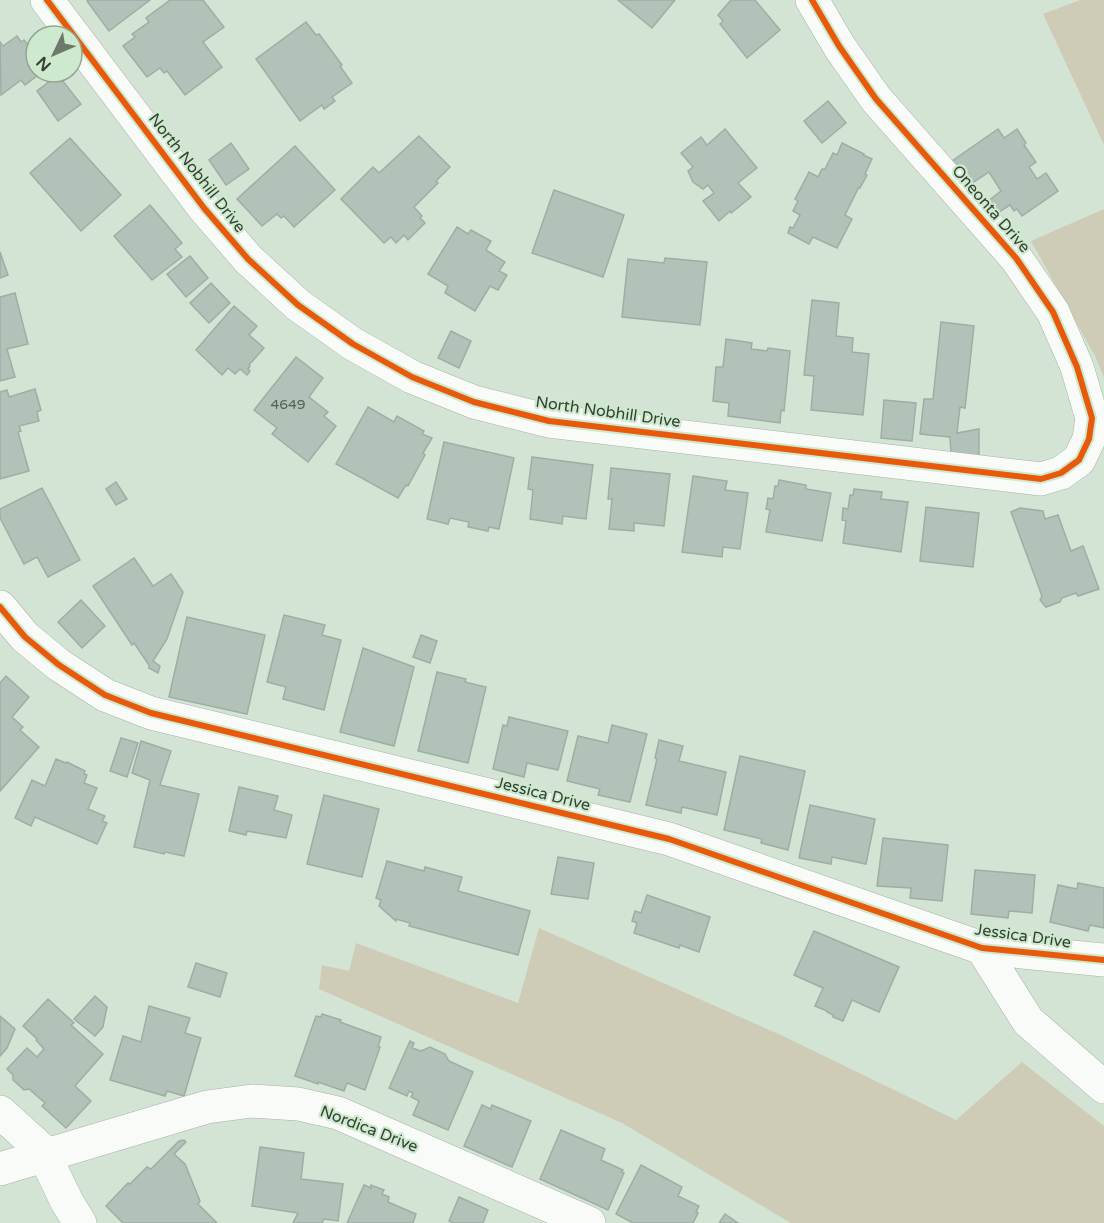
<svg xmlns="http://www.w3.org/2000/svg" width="1104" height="1223" font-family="'Varela Round',sans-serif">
<rect width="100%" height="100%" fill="#d4e4d4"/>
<g fill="#ceccb6">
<polygon points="1080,0 1104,0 1104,145 1043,14"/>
<polygon points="1104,209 1104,378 1096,358 1031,241"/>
<polygon points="539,928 783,1036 956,1120 1022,1062 1104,1126 1104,1223 791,1223 622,1123 319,989 322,965 349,971 356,943 518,1003"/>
</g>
<g fill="#b3c2b8" stroke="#9eaea4" stroke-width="1.5">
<polygon points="89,0 150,0 109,31 87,1"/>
<polygon points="170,0 203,0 224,27 203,42 222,67 185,95 167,71 164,73 160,68 147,77 123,46 135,37 132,34 149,22 146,18"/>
<polygon points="618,0 675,0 652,28"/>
<polygon points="731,0 755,0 780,30 747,58 720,24 723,21 718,15"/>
<polygon points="306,22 316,35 319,34 342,65 340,66 352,83 332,97 335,101 324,109 322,105 300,121 256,59"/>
<polygon points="17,36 21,42 24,40 35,53 33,55 36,59 36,72 42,72 25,85 21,80 1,95 0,42 3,46"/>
<polygon points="58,75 81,104 58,121 37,91"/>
<polygon points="828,101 846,123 822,143 804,121"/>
<polygon points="725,129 757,168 738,183 751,197 731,213 730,211 719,221 703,201 714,193 708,185 703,189 693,182 688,171 693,167 681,153 701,137 707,145"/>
<polygon points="998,129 1004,138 1017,129 1026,143 1024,145 1036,162 1029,167 1037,179 1046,173 1058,191 1022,216 1017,209 1014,211 1010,205 993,216 983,205 1001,191 989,172 965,188 945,166"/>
<polygon points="419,136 450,167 436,181 438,183 414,207 422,216 420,218 425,223 408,240 404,235 396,243 391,237 384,243 341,199 373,167 379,173"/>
<polygon points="70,138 121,195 81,231 30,173"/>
<polygon points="231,143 249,169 226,185 209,160"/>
<polygon points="842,143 864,154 863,155 872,159 865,174 867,175 860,188 859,187 845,215 852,219 837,248 813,237 809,244 788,233 790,227 793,228 800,215 793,211 798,201 795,199 809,172 818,177 822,169 825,169 833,153 837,155"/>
<polygon points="295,146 335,190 294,227 284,216 281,218 277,214 262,226 237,199"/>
<polygon points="554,190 624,215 603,277 532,253"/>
<polygon points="150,205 182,243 175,249 182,257 152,280 114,236"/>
<polygon points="457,227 468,234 471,230 491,241 486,250 505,262 499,271 507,275 498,290 490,286 475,311 445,293 448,286 428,274"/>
<polygon points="0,252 8,275 0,278"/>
<polygon points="190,256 208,278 186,297 167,274"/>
<polygon points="665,258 707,262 700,325 622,317 628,259 664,263"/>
<polygon points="211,283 230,303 209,323 190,303"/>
<polygon points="15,293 28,344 7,349 15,377 0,381 0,297"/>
<polygon points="812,300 839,303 836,336 853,338 852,352 869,354 863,415 811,410 814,376 804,375"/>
<polygon points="234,306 257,326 249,335 264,348 249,365 250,366 248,369 250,371 247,375 240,369 235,374 228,368 222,375 196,350"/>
<polygon points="941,322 974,326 965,408 960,407 957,433 979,429 979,456 951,454 950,437 920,434 924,399 933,399"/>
<polygon points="451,331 471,341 459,368 438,358"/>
<polygon points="726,339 752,343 751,349 767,351 768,348 790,351 784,411 781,410 780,423 728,416 729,403 713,401 716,367 723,367"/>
<polygon points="296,357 323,378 309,397 328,412 324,416 336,426 308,462 272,434 277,428 254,410"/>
<polygon points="35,389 41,410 37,412 39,421 19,426 21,431 18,432 29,471 0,479 0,392 7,390 9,397"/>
<polygon points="884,400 916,403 912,441 881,438"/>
<polygon points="368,407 394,422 397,416 424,431 422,434 432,438 423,453 425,455 408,486 406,485 398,498 336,464"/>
<polygon points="444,442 514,458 499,529 489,527 488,531 468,527 469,522 450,518 448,524 427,519"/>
<polygon points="532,457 593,465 586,519 563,516 562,524 530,519 533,490 528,489"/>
<polygon points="611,468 670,474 664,526 634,523 634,531 609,529 612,499 608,499"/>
<polygon points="693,476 727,481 725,490 748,493 740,549 723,547 722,557 682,552"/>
<polygon points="779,480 806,485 806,489 831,493 822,541 766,532 770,510 766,509 768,498 773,499 775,486 778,486"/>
<polygon points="116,482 127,499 116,505 106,489"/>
<polygon points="42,488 80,560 48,577 37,557 24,564 0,518 0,509"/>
<polygon points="854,489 882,492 881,499 908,502 901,552 843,543 846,521 842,520 843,508 848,509 850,495 853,495"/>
<polygon points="926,507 979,513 973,567 920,561"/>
<polygon points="1020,508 1043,511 1045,519 1058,515 1071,551 1083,546 1099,589 1078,596 1076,593 1062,598 1060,602 1046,607 1040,600 1042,596 1011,512"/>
<polygon points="134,558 153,586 171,574 183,592 167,639 153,661 160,666 158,673 149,668 149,665 134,643 132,645 93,586"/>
<polygon points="81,600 105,626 82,648 58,622"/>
<polygon points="284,615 325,625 322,635 341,640 324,710 283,699 286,687 267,682"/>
<polygon points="187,617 265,635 247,714 169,697"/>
<polygon points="421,635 437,641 430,663 413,657"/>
<polygon points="363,648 414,667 394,746 340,732"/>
<polygon points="437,672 466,679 465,682 486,687 468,763 418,751"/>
<polygon points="6,676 29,697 12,717 23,727 20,730 39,747 0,791 0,683"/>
<polygon points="509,717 568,731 558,770 527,763 524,777 493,769 503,725 507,726"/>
<polygon points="612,725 647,734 630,802 598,795 600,789 567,781 578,736 608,743"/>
<polygon points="121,738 138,743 127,777 110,771"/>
<polygon points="659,740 683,746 679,761 726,772 717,815 682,807 681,813 646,805 657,759 655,758"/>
<polygon points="141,741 171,751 160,785 199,794 184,856 165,852 164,854 134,847 150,780 132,773"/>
<polygon points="740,756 805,771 788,850 761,843 762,839 724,830"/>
<polygon points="56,759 66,763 67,762 85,771 84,774 87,775 84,783 97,788 88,809 105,816 102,821 107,823 97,844 35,817 31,826 15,818 32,780 45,786"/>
<polygon points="239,787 278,796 274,810 292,815 286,838 247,831 246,835 229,831"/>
<polygon points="324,795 379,809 362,877 307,864"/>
<polygon points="810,805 875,819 866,864 832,857 831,864 799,858"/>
<polygon points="883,838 948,845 942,901 910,898 911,888 877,886"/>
<polygon points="558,857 594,863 588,899 551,894"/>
<polygon points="387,861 424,871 425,867 462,877 458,891 530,911 518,955 409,926 410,923 396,919 396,921 379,906 381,900 376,898"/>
<polygon points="975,870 1035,875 1032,913 1009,911 1008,918 971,914"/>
<polygon points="1078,883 1104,888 1104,928 1090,925 1088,931 1050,922 1058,885 1077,889"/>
<polygon points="647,895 710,917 699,952 680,945 679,948 634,933 637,923 632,921 635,911 641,913"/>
<polygon points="814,931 899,967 879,1012 852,1000 843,1021 833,1017 833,1015 827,1012 827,1011 815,1006 823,988 794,975"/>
<polygon points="196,963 227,973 220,997 188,987"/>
<polygon points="95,996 107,1007 103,1027 95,1036 74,1019"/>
<polygon points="48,999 74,1023 71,1025 103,1054 75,1086 91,1101 66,1128 42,1106 45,1103 29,1089 24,1090 13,1080 13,1075 7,1069 27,1048 37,1057 44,1049 36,1040 37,1039 23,1026"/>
<polygon points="149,1006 190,1018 185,1033 201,1038 184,1096 167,1091 165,1096 110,1080 123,1036 141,1042"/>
<polygon points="322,1014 341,1020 340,1022 381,1037 378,1047 380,1047 365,1090 347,1083 344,1091 318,1082 318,1084 295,1076 316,1016 321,1017"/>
<polygon points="0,1016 15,1029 7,1048 0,1056"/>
<polygon points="410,1041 414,1043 412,1048 421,1051 430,1047 445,1054 449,1061 473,1072 448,1130 413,1115 419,1101 411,1097 413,1093 409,1091 407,1096 389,1088"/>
<polygon points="482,1105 491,1109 492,1105 531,1121 512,1167 464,1146"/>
<polygon points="561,1130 605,1149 601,1160 623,1170 621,1172 624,1173 608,1210 540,1179"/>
<polygon points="184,1140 186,1142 174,1154 185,1164 200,1201 198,1204 217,1223 123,1223 106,1206 128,1183 130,1184 147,1167 151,1169 179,1141"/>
<polygon points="260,1147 304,1153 301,1179 343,1184 338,1221 324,1219 322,1223 293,1223 298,1213 252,1206"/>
<polygon points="641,1165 682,1187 678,1196 699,1206 696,1212 698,1213 693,1223 633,1223 616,1214"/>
<polygon points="364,1185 371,1188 371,1185 384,1190 382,1194 389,1197 388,1202 416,1214 413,1223 347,1223"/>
<polygon points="459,1197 488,1210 483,1223 453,1223 449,1221"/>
<polygon points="725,1214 738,1223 719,1223"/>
</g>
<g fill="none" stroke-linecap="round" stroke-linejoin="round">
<g stroke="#a5b1a5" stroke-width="34">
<g id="minor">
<polyline points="47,0 204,208 248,259 298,305 353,344 412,377 474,402 549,421 1041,479 1061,473 1079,460 1089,439 1092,418 1077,367 1053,312 1016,258 876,99 839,46 812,0"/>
<polyline points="0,607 25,637 59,665 105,695 151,713 669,839 982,948 1104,960"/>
<polyline points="982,948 1028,1021 1104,1087"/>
<polyline points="0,1112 42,1150 67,1202 80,1223"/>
<polyline points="0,1169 207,1107 252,1101 298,1104 338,1113 589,1223"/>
</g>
</g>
<use href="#minor" stroke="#f9fbf9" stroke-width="33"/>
<g stroke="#ceeace" stroke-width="10">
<g id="cycleway">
<polyline points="47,0 204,208 248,259 298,305 353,344 412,377 474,402 549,421 1041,479 1061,473 1079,460 1089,439 1092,418 1077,367 1053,312 1016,258 876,99 839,46 812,0"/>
<polyline points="0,607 25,637 59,665 105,695 151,713 669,839 982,948 1104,960"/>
</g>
</g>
<use href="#cycleway" stroke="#e8590c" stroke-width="6"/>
</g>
<g text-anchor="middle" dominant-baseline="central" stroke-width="4.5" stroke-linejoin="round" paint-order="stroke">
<g font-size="14" fill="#546056">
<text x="288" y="404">4649</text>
</g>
<g font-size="16" fill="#354035" stroke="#ceeace">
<text transform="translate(197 173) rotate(52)">North Nobhill Drive</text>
<text transform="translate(991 209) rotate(49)">Oneonta Drive</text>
<text transform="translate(608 412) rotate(8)">North Nobhill Drive</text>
<text transform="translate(543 794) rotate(14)">Jessica Drive</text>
<text transform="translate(1023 936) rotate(8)">Jessica Drive</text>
<text transform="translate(369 1129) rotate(21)">Nordica Drive</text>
</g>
</g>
<g transform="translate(54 54) rotate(226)"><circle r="28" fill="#ceeace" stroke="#91a691" stroke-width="1.5"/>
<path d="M0-4.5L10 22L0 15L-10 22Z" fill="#6d796d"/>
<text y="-9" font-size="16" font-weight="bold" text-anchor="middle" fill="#354035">N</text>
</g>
</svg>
